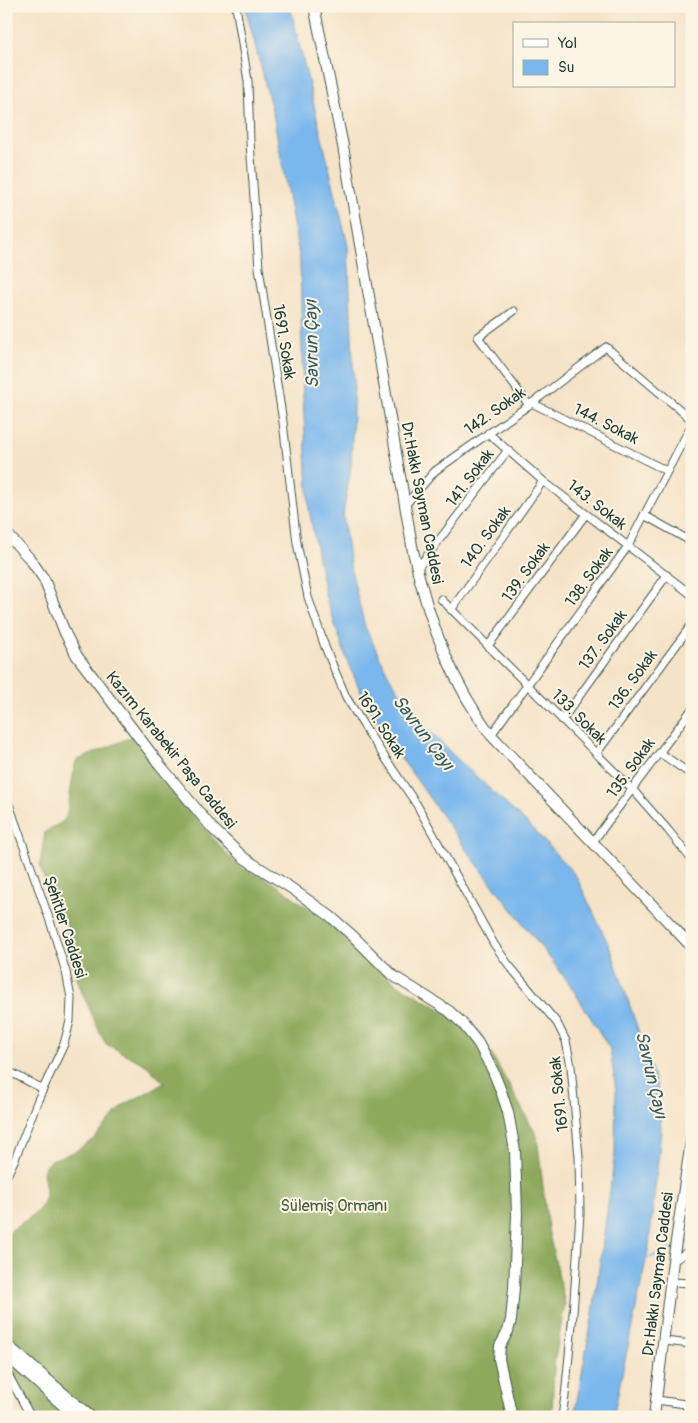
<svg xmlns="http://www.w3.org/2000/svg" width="698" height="1423" font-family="Pangolin,sans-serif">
<rect width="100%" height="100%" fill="#fcf5e5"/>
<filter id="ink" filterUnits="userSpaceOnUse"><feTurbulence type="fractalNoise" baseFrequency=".02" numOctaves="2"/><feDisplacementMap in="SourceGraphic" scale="10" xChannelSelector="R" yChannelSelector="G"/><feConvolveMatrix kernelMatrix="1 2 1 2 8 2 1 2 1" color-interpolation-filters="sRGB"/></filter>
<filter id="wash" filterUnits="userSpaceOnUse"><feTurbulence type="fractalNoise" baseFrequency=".0096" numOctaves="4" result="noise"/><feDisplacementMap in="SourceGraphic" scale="20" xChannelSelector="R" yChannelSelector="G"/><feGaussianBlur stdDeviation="1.12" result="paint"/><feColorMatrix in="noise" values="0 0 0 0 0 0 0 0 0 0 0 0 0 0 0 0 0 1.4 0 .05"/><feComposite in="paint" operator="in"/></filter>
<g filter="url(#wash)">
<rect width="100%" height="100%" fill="#f5e3c8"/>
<path fill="#8ca95c" stroke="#567348" d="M131,737L176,796L237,865L274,883L338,930L397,984L479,1031L537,1136L548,1229L565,1304L554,1365L552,1417H36L28,1400L6,1364V1234L36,1213L43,1204L46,1191L43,1172L45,1166L51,1160L74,1152L94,1139L124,1105L164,1083L146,1065L106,1044L100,1033L81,990L69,953L66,923L62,913L43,876L40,865L45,832C51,827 60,825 65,819C68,815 73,771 76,761Z"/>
<polygon fill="#7ab7ed" stroke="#4c7a90" points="245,6 290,6 348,246 354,383 351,466 343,515 350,566 365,627 389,676 417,718 453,755 535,831 576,876 611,950 657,1086 661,1131 649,1246 613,1417 574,1417 593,1313 615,1154 616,1090 610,1049 569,983 467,851 399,755 363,697 347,660 325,595 309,509 303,397 300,261 273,114"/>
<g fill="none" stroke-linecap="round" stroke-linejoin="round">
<g stroke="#7ab7ed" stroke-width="2">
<polyline points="678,1247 692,1240"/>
<polyline points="645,1259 671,1250"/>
</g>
</g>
</g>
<g filter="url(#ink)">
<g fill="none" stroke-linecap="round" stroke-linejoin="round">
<g stroke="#3f564a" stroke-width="9">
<g id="street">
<polyline points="236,6 248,81 250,142 259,268 283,422 297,543 308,597 325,647 346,697 369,734 417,805 494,944 508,964 557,1023 566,1041 571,1066 579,1157 580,1214 573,1314 565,1396 562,1417"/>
<polyline points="514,311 478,337 529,405"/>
<polyline points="532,403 667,471"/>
<polyline points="488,433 543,481 692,595"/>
<polyline points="406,504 435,471 532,403 606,347 692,420"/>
<polyline points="644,515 692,542"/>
<polyline points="417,569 508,450"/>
<polyline points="441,599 633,790 668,830 692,860"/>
<polyline points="451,610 543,481"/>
<polyline points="488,646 586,514"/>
<polyline points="562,720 667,575"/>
<polyline points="491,735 628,546 692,424"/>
<polyline points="660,753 692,775"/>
<polyline points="596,754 692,624"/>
<polyline points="6,796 51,924 66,972 71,998 70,1021 64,1044 37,1102 15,1159 6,1177"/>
<polyline points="592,843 692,709"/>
<polyline points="6,1070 43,1089"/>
<polyline points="673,1261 692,1249"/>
<polyline points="671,1282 692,1283"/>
<polyline points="664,1341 692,1344"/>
<polyline points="6,1371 31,1417"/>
<polyline points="657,1400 692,1405"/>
<polyline points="686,1404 688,1417"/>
</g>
</g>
<g stroke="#3f564a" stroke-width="12">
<g id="secondary">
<path d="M314,6L343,146L413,551C427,616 451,682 491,735L692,947"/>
<polyline points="6,533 30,559 44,579 65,633 77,656 160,765 212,828 244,858 291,888 330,916 353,936 392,975 449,1011 462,1023 478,1043 493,1071 501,1091 508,1112 515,1151 517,1215 514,1288 511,1320 508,1331 500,1346 499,1359 512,1417"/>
<polyline points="6,1344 91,1417"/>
<polyline points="6,1355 76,1417"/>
<polyline points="654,1417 673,1261 692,1135"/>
</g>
</g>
<use href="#street" stroke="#fff" stroke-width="7"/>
<use href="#secondary" stroke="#fff" stroke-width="10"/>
</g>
</g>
<g text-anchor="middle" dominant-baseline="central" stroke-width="4" stroke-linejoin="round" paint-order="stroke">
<g font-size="16" fill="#1f3d34" stroke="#fcf5e5">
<text transform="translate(284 342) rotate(81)">1691. Sokak</text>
<text transform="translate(495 411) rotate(-35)">142. Sokak</text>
<text transform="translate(606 424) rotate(27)">144. Sokak</text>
<text transform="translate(470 478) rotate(-53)">141. Sokak</text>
<text transform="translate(422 503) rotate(79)">Dr.Hakkı Sayman Caddesi</text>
<text transform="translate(597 505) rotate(38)">143. Sokak</text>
<text transform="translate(486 537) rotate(-54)">140. Sokak</text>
<text transform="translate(526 572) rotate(-54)">139. Sokak</text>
<text transform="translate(589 577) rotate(-54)">138. Sokak</text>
<text transform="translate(603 640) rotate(-54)">137. Sokak</text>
<text transform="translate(633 680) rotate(-54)">136. Sokak</text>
<text transform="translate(579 717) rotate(45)">133. Sokak</text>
<text transform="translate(381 725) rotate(57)">1691. Sokak</text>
<text transform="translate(171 750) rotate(51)">Kazım Karabekir Paşa Caddesi</text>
<text transform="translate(631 768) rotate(-54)">135. Sokak</text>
<text transform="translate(65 927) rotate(72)">Şehitler Caddesi</text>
<text transform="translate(559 1094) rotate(-96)">1691. Sokak</text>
<text transform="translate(658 1274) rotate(-83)">Dr.Hakkı Sayman Caddesi</text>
</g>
<g font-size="16" fill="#445e41" stroke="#fcf5e5">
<text x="334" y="1206">Sülemiş Ormanı</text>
</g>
<g font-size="18" font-style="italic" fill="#365c62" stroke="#fcf5e5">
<text transform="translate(312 344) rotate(-91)">Savrun Çayı</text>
<text transform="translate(423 733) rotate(53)">Savrun Çayı</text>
<text transform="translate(651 1075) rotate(77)">Savrun Çayı</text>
</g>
</g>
<rect width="698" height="1423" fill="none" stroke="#fcf5e5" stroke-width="25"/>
<rect x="513" y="22" width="162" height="65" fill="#fcf5e5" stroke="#a4ab9e"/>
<rect x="523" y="39" width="25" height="8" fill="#ffffff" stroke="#a4ab9e"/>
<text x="558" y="48" font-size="15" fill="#1f3d34">Yol</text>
<rect x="523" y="60" width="25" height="15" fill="#7ab7ed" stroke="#a4ab9e"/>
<text x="558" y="72" font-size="15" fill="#1f3d34">Su</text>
</svg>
